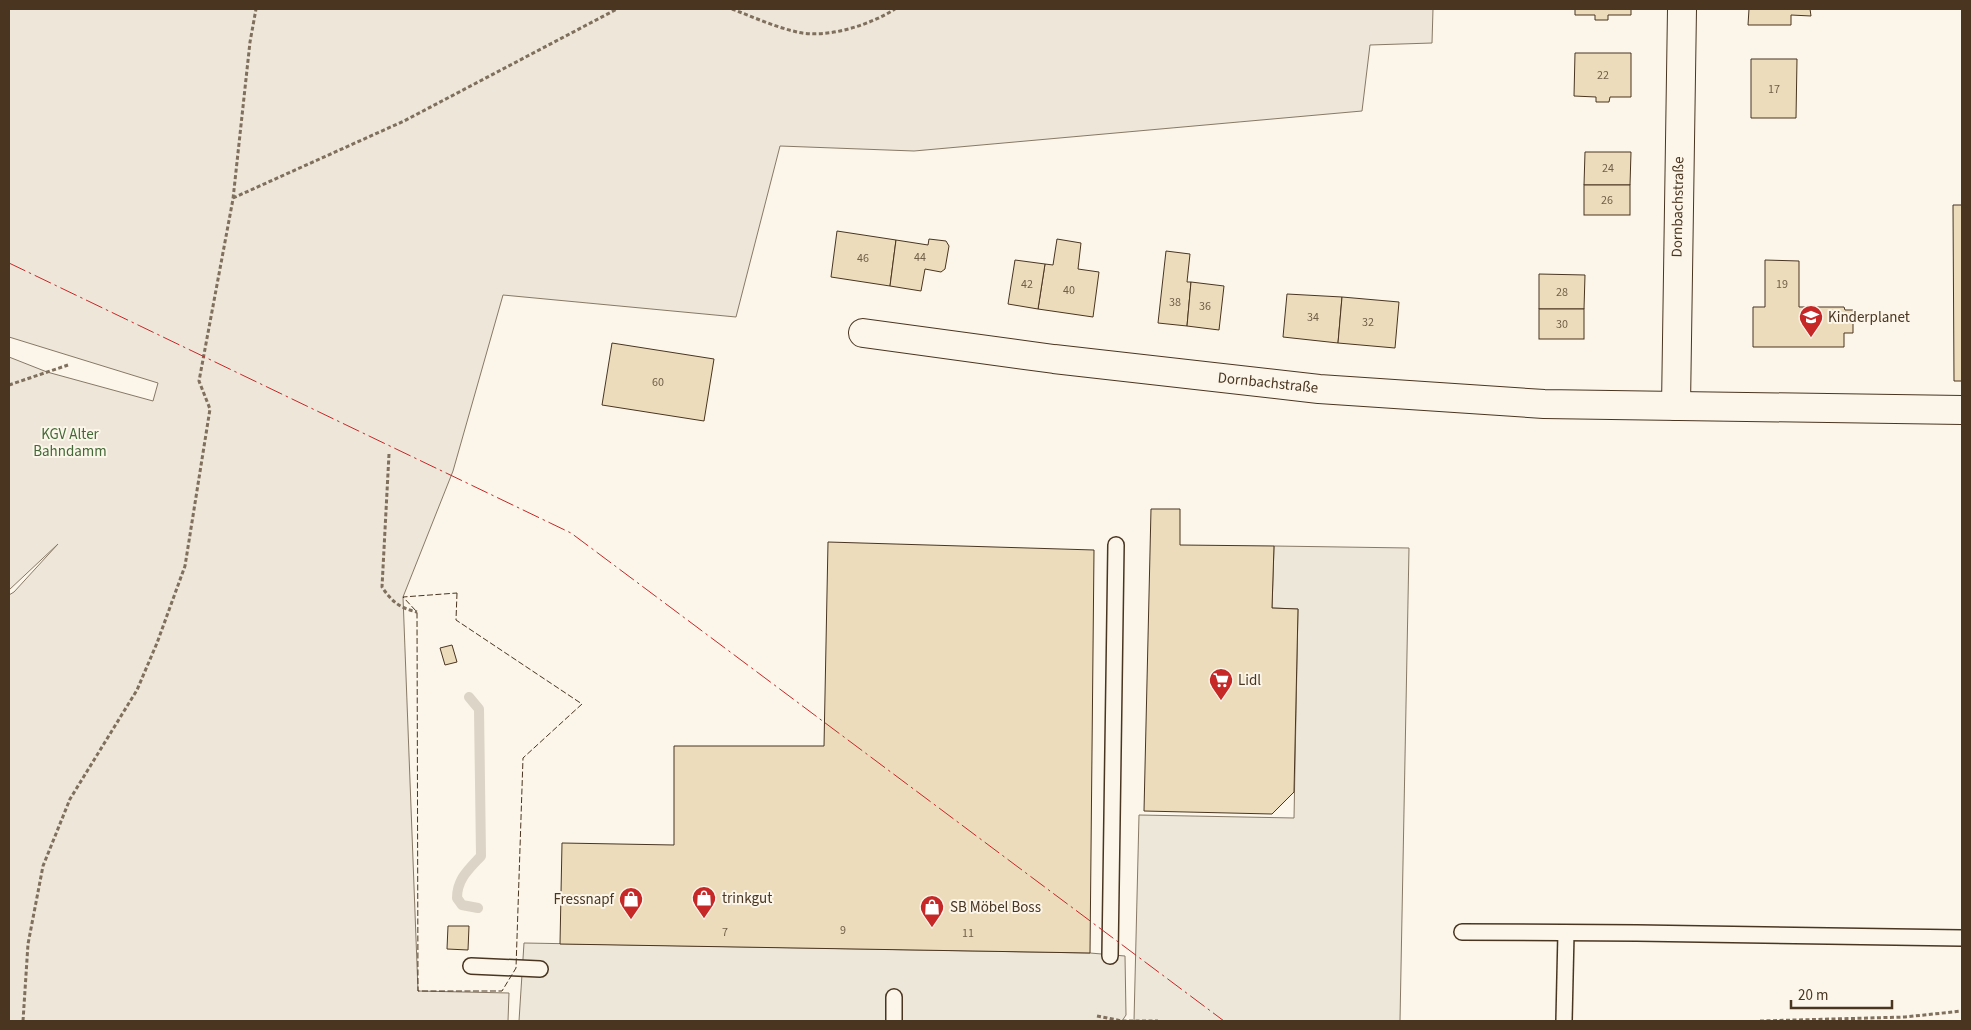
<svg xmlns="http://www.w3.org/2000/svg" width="1971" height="1030" font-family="'Source Sans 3',sans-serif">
<rect width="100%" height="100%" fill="#fbf6e9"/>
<polygon fill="#ede6d9" stroke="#887966" points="9,9 1433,9 1432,43 1370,45 1362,111 914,151 780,146 736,317 503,295 453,471 403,597 418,991 509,993 508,1021 9,1021 9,595 14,592 58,544 9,590 9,357 47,372 153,401 158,383 9,337"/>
<g fill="#ede7d9" stroke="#887966">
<polygon points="1274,546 1409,548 1400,1021 1134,1021 1139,815 1294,818 1298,609 1272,608"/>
<polygon points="524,943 1090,953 1125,956 1126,1015 1122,1021 519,1021"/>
</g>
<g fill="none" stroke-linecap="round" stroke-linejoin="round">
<path stroke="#dcd4c6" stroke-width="10" d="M469,697L479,709L481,856C469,869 457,879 457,898L462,905L478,908"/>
</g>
<g fill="#ecdcbc" stroke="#4a3520">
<polygon points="1575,9 1631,9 1631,15 1608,15 1608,20 1595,20 1595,15 1575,15"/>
<polygon points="1749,9 1810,9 1811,16 1791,15 1791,25 1748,25"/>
<polygon points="1575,53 1631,53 1631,97 1610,97 1609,102 1596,102 1596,97 1574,96"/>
<polygon points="1751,59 1797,59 1796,118 1751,118"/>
<polygon points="1585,152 1631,152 1630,185 1584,185"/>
<rect x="1584" y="185" width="46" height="30"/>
<polygon points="1953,205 1962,205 1962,381 1954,381"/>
<polygon points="837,231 896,240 890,286 831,277"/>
<polygon points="929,239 946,241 949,246 945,269 941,272 925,269 921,291 890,286 896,240 928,245"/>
<polygon points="1057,239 1081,243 1078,269 1099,272 1093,317 1038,309 1045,264 1053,265"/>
<polygon points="1166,251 1190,254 1187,282 1191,282 1187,326 1158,323"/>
<polygon points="1015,260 1045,264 1038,309 1008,304"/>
<polygon points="1765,260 1799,261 1799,307 1844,307 1845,310 1853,310 1853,333 1844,333 1844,347 1753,347 1753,307 1765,307"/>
<polygon points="1539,274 1585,275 1584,309 1539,309"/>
<polygon points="1191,282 1224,286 1219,330 1187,326"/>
<polygon points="1287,294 1342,297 1338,343 1283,337"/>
<polygon points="1342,297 1399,302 1395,348 1338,343"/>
<rect x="1539" y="309" width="45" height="30"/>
<polygon points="612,343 714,359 704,421 602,405"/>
<polygon points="1151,509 1180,509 1180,545 1274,546 1272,608 1298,609 1294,792 1272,814 1144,811"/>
<polygon points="828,542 1094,550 1090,953 560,944 562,843 674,845 674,746 824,746"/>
<polygon points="452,645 457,662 445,665 440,648"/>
<polygon points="448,926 469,926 468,950 447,949"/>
</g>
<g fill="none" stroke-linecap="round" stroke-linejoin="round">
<g stroke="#4a3520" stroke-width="18">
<g id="lane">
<polyline points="1462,932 1637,933 1962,938"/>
<polyline points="1110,956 1116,545"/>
<polyline points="471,966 540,969"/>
<polyline points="894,1021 894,997"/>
<polyline points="1564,1021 1566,933"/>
</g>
</g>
<g stroke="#4a3520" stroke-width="30">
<g id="street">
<polyline points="863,333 1054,359 1319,389 1544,404 1962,410"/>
<polyline points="1676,406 1682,9"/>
</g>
</g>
<g stroke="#7f6f5c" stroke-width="3" stroke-dasharray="4 2.5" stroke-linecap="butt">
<path d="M732,9C753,17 775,27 797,32C827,39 870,25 895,9"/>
<polyline points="233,198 404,121 617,9"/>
<polyline points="9,385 68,365"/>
<path d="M389,454L382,587C392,602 400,608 417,612"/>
<polyline points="1097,1016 1122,1021 1158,1021"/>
<polyline points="23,1021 28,944 43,866 70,799 137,690 157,643 185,566 210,409 199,381 233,199 250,42 256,9"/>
<polyline points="1760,1021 1905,1017 1962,1011"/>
</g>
<use href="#lane" stroke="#fbf6e9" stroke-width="15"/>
<use href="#street" stroke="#fbf6e9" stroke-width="28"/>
<polygon stroke="#4a3520" stroke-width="1" stroke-dasharray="6 2.5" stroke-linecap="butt" points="457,593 456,620 582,704 523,758 516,968 502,991 418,991 417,612 403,597"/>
<polyline stroke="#c62828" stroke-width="1" stroke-dasharray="18 4 2.5 4" stroke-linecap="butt" points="9,263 571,533 1224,1021"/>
</g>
<defs>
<g id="school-pin" transform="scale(1.25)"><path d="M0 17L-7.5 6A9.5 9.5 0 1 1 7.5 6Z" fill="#c62828" stroke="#fbf6e9"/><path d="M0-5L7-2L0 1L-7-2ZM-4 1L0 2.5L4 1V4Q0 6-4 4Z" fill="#fff"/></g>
<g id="supermarket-pin" transform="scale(1.25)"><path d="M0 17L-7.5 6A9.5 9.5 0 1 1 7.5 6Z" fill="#c62828" stroke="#fbf6e9"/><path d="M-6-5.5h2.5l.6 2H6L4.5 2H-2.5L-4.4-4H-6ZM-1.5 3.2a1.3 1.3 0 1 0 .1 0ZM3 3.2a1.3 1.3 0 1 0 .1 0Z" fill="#fff"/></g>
<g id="shop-pin" transform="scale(1.25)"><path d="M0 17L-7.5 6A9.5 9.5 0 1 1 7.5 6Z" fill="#c62828" stroke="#fbf6e9"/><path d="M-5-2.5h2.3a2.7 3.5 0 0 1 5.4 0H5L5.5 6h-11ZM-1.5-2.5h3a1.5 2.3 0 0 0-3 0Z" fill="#fff"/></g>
</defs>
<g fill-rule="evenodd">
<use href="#school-pin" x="1811" y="317"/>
<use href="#supermarket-pin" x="1221" y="680"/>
<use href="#shop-pin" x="704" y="898"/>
<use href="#shop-pin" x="631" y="899"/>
<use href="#shop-pin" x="932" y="907"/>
</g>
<g text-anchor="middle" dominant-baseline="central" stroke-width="4" stroke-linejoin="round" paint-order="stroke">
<g font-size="12" fill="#725f47">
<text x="1603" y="75">22</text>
<text x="1774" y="89">17</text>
<text x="1608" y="168">24</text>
<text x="1607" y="200">26</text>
<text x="920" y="257">44</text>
<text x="863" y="258">46</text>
<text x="1027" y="284">42</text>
<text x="1782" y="284">19</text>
<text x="1069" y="290">40</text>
<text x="1562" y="292">28</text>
<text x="1175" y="302">38</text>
<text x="1205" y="306">36</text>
<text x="1313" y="317">34</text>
<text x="1368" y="322">32</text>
<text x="1562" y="324">30</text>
<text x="658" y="382">60</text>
<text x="843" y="930">9</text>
<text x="725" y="932">7</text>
<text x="968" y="933">11</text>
</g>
<g font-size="15" fill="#4a3520" stroke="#fbf6e9">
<text transform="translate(1678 207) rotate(-89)">Dornbachstraße</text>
<text transform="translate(1268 383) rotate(6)">Dornbachstraße</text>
</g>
<g font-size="15" fill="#4a3520" stroke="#fbf6e9" text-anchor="start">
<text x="1828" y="317">Kinderplanet</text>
<text x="1238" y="680">Lidl</text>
<text x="722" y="898">trinkgut</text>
<text x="614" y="899" text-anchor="end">Fressnapf</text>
<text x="950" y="907">SB Möbel Boss</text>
</g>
<g font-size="15" fill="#436837" stroke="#fbf6e9">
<text x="70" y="434">KGV Alter<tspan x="70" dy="17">Bahndamm</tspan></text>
</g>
</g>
<rect width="1971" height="1030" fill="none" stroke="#4a3520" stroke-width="20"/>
<path d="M1791 1000v8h101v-8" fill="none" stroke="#4a3520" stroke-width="2.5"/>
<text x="1798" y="1000" font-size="15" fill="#4a3520" stroke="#fbf6e9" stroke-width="4" paint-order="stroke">20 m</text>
</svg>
